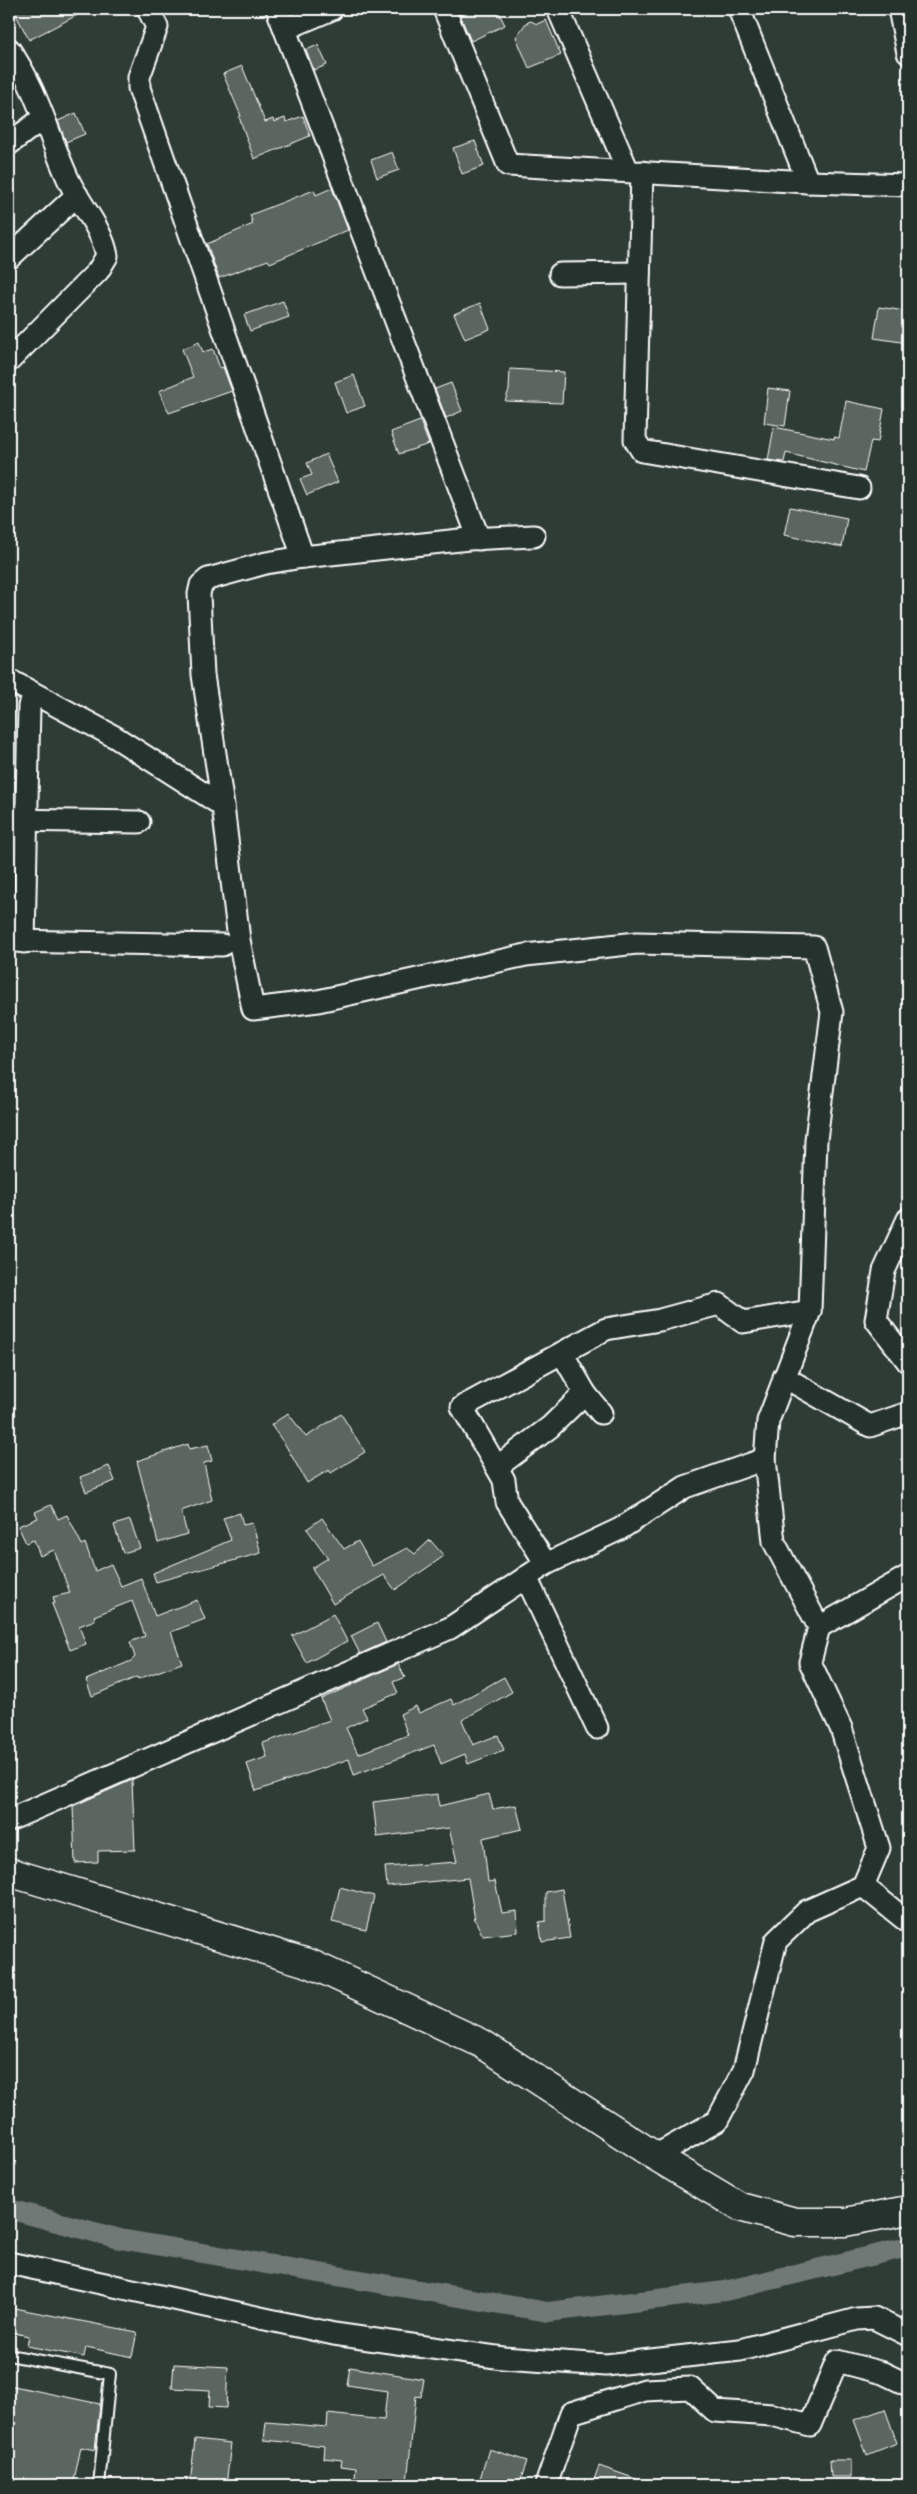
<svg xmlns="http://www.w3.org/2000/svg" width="917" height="2494" font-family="Mynerve,sans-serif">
<rect width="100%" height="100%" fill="#2f3b35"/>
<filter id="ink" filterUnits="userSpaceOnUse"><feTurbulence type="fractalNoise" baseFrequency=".02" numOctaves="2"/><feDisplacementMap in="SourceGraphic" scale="10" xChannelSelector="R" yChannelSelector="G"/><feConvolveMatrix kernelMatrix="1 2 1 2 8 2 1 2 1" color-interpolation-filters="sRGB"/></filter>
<g filter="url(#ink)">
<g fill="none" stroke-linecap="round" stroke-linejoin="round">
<polyline stroke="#707975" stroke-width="20" points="9,2209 120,2239 548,2312 725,2291 908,2247"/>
</g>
<g fill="#5b6661" stroke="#fff">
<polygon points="13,9 89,9 29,40"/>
<polygon points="468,9 497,9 505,25 471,41 459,13"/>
<polygon points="546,20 561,55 529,68 516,37 526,23 531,21 537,24"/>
<polygon points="318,45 327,65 314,70 306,50"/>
<polygon points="242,66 265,122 273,119 274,122 285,118 286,122 303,116 310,136 254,159 239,117 241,116 223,74"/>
<polygon points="76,113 85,134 66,142 58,121"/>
<polygon points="475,141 484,166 462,174 453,148"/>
<polygon points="392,152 399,170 377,178 371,160"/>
<polygon points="332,188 348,230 270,263 268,260 219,278 207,244 253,224 250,215 314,190 316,195"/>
<polygon points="283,301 289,317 250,331 244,315"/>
<polygon points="480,303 490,329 465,339 454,314"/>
<polygon points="879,307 905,311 905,315 908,318 908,343 874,338"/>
<polygon points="199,342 203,352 213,349 220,368 223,367 232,391 169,413 159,391 193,377 182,349"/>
<polygon points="510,369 564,372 562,403 505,401 509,390"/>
<polygon points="354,375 365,406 346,413 335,382"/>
<polygon points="451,383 462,411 446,418 435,389"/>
<polygon points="768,388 790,391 785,426 764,423"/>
<polygon points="846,401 884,409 878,442 871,441 864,472 786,453 784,462 768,460 774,427 834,439 834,437 839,438"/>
<polygon points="420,421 429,444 399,454 391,432"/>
<polygon points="326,454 338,482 307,495 300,479 312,475 307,463"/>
<polygon points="790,507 847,518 842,547 784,535"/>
<polygon points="288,1413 306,1437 341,1414 365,1452 331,1473 329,1470 307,1483 286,1446 271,1425"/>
<polygon points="188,1444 189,1449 208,1445 212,1461 204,1463 212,1500 181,1511 187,1534 158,1543 137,1461"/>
<polygon points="109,1466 115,1481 86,1492 80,1477"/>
<polygon points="51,1505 58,1519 67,1515 82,1545 85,1543 95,1571 111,1564 121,1586 141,1578 155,1616 197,1600 205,1619 171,1632 182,1663 138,1679 137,1677 92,1696 86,1680 131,1661 135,1657 130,1642 145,1636 132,1601 94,1616 95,1620 79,1626 86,1644 70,1650 52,1604 55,1603 53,1597 70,1593 54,1550 40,1556 34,1540 26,1543 18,1526 38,1518 35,1512"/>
<polygon points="240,1513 243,1525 252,1523 261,1553 156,1582 153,1573 231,1540 223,1518"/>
<polygon points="322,1518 344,1549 358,1541 372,1566 407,1548 415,1554 430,1540 444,1556 395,1590 384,1575 333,1604 312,1568 328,1558 307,1529"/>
<polygon points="130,1520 140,1548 123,1553 114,1525"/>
<polygon points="333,1614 347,1641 307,1663 292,1636"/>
<polygon points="377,1623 386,1642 360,1654 351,1636"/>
<polygon points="398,1664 405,1677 393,1682 398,1693 362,1708 367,1718 346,1728 358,1754 408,1735 400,1714 416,1706 419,1713 451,1699 454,1705 504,1677 512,1692 462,1720 473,1745 498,1735 504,1750 468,1764 465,1754 441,1764 434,1745 354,1775 349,1759 256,1791 247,1764 267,1757 263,1743 330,1720 321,1699"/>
<polygon points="132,1780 135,1850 98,1851 98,1862 75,1863 73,1806"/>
<polygon points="438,1794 439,1806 489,1794 493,1809 516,1805 522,1829 483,1838 488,1882 495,1881 502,1913 517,1911 518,1932 483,1936 475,1920 468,1878 387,1886 385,1867 457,1862 449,1828 377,1837 373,1802"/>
<polygon points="340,1887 374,1896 366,1930 332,1922"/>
<polygon points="562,1889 570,1938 542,1942 539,1922 546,1921 546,1892"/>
<polygon points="9,2307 137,2332 132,2357 86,2347 84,2357 27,2346 29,2336 9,2332"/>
<polygon points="174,2364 228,2367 226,2408 209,2407 210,2390 172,2388"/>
<polygon points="350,2367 424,2379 421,2397 416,2396 407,2482 391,2481 391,2485 354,2485 356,2468 341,2466 342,2460 324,2458 325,2446 264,2440 266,2422 327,2427 328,2414 384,2420 387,2391 347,2385"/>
<polygon points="9,2385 100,2404 95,2450 81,2447 73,2485 9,2485"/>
<polygon points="885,2409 897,2443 867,2455 854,2420"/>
<polygon points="195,2439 231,2443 226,2485 190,2485"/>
<polygon points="489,2449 527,2461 519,2485 478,2485"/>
<polygon points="830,2460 851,2460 851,2477 831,2477"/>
<polygon points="599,2466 648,2483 647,2485 592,2485"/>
</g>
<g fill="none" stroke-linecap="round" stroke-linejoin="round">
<g stroke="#fff" stroke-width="14">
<polyline id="service" points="9,2355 110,2374 99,2485"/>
</g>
<g stroke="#fff" stroke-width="25">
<g id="minor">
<polyline points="148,9 157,27 139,77 139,88 303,557"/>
<polyline points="277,9 479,539"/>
<polyline points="444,9 508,165 808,182 908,185"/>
<polyline points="558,9 628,171"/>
<polyline points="739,9 808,182"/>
<polyline points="899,9 908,53"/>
<polyline points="285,29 332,9"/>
<path d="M9,49C37,88 49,138 69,181C81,206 102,228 107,256L98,271L9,361"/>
<polyline points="9,144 43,118"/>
<polyline points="642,172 635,440 642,451 859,488"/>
<polyline points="9,258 77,195"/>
<polyline points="560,274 639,273"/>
<polyline points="534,536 469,539 303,557 266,563 208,579 201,585 199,594 203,675 223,806 239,940 253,1009 318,1001 526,955 637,943 814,947 832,1012 816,1140 810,1311 768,1421 765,1459 774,1542 819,1627 810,1662 841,1728 879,1848 863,1886 807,1911 776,1941 744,2070 717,2121 655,2156"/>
<polyline points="9,680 115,737 223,806"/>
<polyline points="9,820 139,822"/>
<polyline points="9,941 222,945"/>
<polyline points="24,942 29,706"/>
<polyline points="908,1219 884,1271 876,1320 908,1362"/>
<polyline points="562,1353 585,1393 601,1413"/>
<polyline points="784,1377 870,1426 908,1413"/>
<polyline points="497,1467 550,1427 585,1393"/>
<polyline points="546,1564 507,1502 504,1480 462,1407 606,1329 660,1320 719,1304 743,1322 810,1311"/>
<polyline points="526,1577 597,1728"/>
<polyline points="819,1627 908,1576"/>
<polyline points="9,1820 450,1628 546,1564 620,1529 685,1487 765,1459"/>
<polyline points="863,1886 908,1922"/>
<polyline points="9,2263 334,2334 503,2358 606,2365 740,2350 857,2319 874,2318 908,2335"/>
<polyline points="546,2485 571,2413 645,2390 690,2388 715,2411 772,2415 810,2425 837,2361 883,2373 908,2385"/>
</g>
</g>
<g stroke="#fff" stroke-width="31">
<polyline id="primary" points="9,1872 311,1964 481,2043 655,2156 740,2207 795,2222 845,2222 908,2210"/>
</g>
<use href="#service" stroke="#26332d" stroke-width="10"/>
<use href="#minor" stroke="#26332d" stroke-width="21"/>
<use href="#primary" stroke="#26332d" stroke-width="28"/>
</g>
</g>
<rect width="917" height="2494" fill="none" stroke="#26332d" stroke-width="30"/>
<rect x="15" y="15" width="887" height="2464" fill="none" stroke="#fff" stroke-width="2" filter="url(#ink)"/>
</svg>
